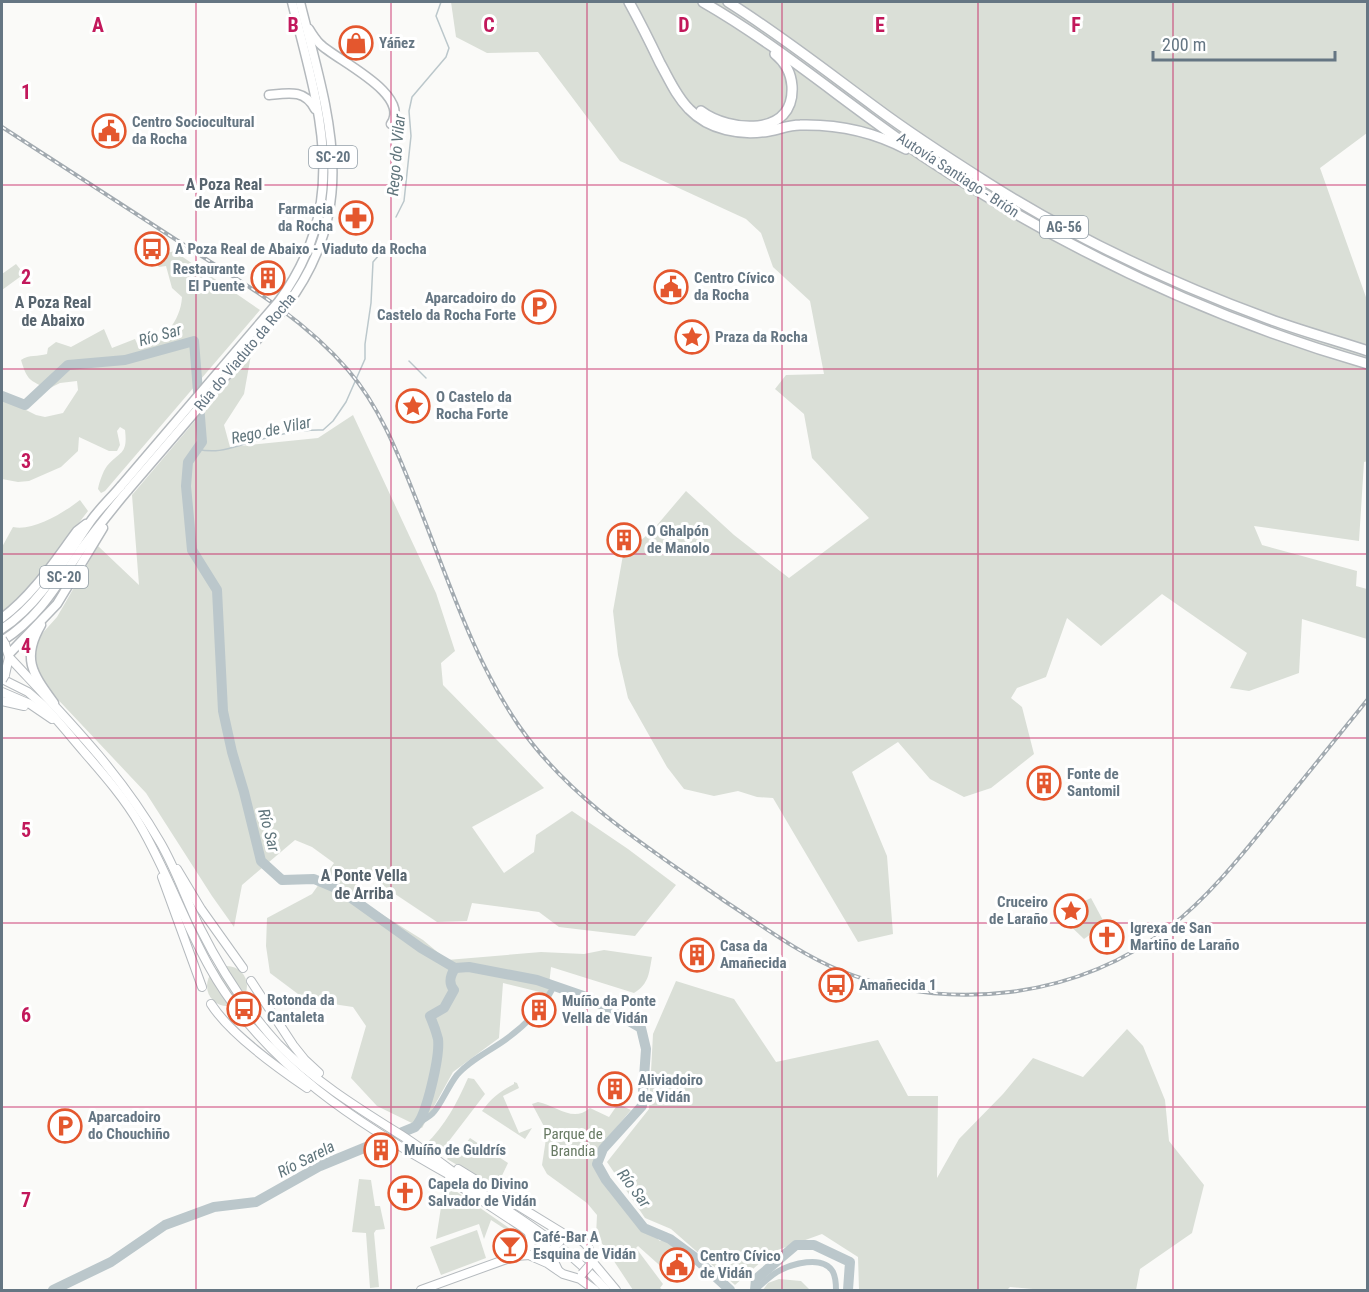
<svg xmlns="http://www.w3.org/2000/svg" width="1369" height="1292" font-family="'Roboto Condensed',sans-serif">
<rect width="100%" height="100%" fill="#fafaf8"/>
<g fill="#dadfd7">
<polygon points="451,2 1367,2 1367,133 1320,168 1367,300 1368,461 1364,462 1359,541 1254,526 1262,545 1357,571 1356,586 1367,589 1367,639 1302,619 1299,673 1249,691 1230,688 1247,653 1162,594 1101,646 1067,618 1046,677 1017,688 1011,698 1022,707 1034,754 991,788 964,797 930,779 898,742 852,772 887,856 893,934 858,942 773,798 757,797 738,791 714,796 684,789 667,767 628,698 618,655 613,611 623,555 652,531 686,491 734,535 789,578 869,518 812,458 804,414 775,389 786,375 824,374 810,301 773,267 761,233 746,219 620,161 538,52 487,53 456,37"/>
<path d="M174,251L260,310L105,491L101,493L98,489C99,483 103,471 107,466C120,451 128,455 125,430L120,427L117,431L120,445L117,451H109L79,437L78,451L61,467L29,481L18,482L2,479V398L36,415L45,417L63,413L78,390L77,381L60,383L48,389C29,380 27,380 21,360C29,354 38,357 47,354L48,348L56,342L71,347L104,329L112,348L135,339L139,348C162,345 181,320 182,297L172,288L166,266L159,267L153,258Z"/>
<polygon points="16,264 24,274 2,290 2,274"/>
<path d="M251,355L244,394L224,425L230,447L318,438L353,415L436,593L455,651L441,663L443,685L544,788L472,827L504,873L534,852L536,835L572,811L628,849L676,885L635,936L559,927L539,912L472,903L467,921L437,922L392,892L366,872L351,895L423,940L447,960L541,952L584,954L604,950L652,957C649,973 649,984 634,993L551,967L548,994L503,983L499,1038L453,1072L422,1128L377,1106L351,1078L366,1026L353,1007L306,1000L270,973L266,946L267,918L312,894L334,863L312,847L295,840L242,885L234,927L212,896L146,793L49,690L37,669L35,650L39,637L57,617L98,546L139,585L132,495Z"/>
<path d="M80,500L88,511C61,546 36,585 2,612V547L13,527C32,532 65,512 80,500Z"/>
<polygon points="1091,898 1105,924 1084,939 1060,916 1062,912"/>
<circle cx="227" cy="986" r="20"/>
<polygon points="676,981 734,999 776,1062 878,1040 908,1096 938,1096 937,1178 959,1139 1003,1094 1033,1058 1083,1077 1127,1029 1143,1046 1165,1100 1169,1141 1204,1185 1192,1233 1140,1269 1136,1290 1044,1290 1010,1287 1007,1290 859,1290 858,1257 822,1234 772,1252 735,1285 671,1229 645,1218 607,1162 649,1109 653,1034"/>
<path d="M468,1078L474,1079L485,1094L439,1154L425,1145C445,1126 457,1103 468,1078Z"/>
<path d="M514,1082L517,1083L519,1088L503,1096L519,1133L532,1128L525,1139L482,1111C492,1097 501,1091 514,1084Z"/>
<path d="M538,1102C557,1106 573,1123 590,1108L609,1117L618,1104L631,1110L600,1147L594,1164L600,1177L642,1229L650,1232L660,1241L663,1239L682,1254L666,1271L638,1246L636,1248L663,1284L660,1288L663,1290H633L604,1246L596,1236L597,1215L587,1203L547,1174L542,1165L547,1132L532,1104Z"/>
<polygon points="470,1138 508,1163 496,1188 447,1159 451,1154 456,1157"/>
<polygon points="437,1178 509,1228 508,1231 491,1220 484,1239 479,1224 436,1239 442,1201 441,1186 437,1183"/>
<polygon points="359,1179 371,1180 375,1206 380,1206 385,1229 376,1230 374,1233 379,1287 370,1288 366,1233 352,1232"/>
<polygon points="477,1230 486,1258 441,1275 430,1247"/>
<polygon points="779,1279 801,1281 810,1290 763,1290 768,1283"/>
</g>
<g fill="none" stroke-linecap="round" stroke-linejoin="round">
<g stroke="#bbc7cb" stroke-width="1.5">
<polyline points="396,217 404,201 411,136 409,111 412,97 446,57 449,48 436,16 441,2"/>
<polyline points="409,361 426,378"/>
<path d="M197,449C217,454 230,448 248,443C273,436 298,429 323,430L333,421L346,402L365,359V344L371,303L373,262L379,255L388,254L389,247"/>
</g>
<g stroke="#bbc7cb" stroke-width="6">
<path d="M421,1122C424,1119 429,1117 432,1114C440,1107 448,1086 457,1075C470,1060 488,1052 505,1040C526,1025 542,1009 554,986"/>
<path d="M755,1290C762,1284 769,1277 777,1272C791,1264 823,1254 833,1272C836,1278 836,1284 836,1290"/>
</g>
<g stroke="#bbc7cb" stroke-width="10">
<polyline points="2,396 25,405 68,365 125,360 194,341 202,442 188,462 186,486 192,550 217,590 223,711 232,752 244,792 261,861 282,880 314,879 340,890 421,948 455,968 469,967 537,980 589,998 641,1028 646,1049 642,1106 603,1149 597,1164 606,1180 644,1228 670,1239 693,1256 730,1290"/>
<path d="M53,1290L111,1262L165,1225L214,1207L256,1202L320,1166L415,1127C427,1116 440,1055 438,1039C436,1031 433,1023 430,1016L444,1008L454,990C448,983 450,976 455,968"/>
<polyline points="755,1290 756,1279 796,1245 814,1245 850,1262 848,1290"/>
</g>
<g stroke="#b5babe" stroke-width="10">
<g id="primary">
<path d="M9,657C65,717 119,771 160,842C176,869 186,900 200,928C221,970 246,1009 278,1044C314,1081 358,1108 401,1135C429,1153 455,1174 482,1193C527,1224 569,1248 606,1290"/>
<polyline points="5,675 9,657 5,644"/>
<path d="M2,679L28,692L43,705C58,720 71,737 85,753C105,776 125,799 140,825C167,871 184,922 210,968C264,1065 361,1126 455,1178"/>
<polyline points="2,692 30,704 52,719"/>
<polyline points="2,701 24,706"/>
<polyline points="177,869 201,909 243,968"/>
<polyline points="162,877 202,987"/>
<polyline points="251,981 293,1045 305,1060 319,1073"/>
<path d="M211,1004C230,1034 278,1068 307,1088"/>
<polyline points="458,1169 569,1237"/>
<polyline points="449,1179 522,1227 547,1247 558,1270"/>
<path d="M565,1238C583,1235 595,1249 589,1266"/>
<polyline points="522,1255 531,1243 529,1233"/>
<polyline points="531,1256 547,1263 563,1274 580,1279 595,1290"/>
<polyline points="591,1260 616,1290"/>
<polyline points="421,1290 515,1256 545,1254 553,1249"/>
</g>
</g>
<g stroke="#b4b9bd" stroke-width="11">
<g id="trunk">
<path d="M309,29C312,34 316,40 320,44C336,60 412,94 391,124"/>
<path d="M269,95C288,93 305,89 315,109"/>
<path d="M279,301C352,201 319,110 292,2"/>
<path d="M286,306C363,205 327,111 300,2"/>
<path d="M2,618C33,595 54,562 77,531L86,524"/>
<path d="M41,625C21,659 33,674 54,703"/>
<path d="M2,629C41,603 64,560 90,522C99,509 111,498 121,486"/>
<path d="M2,641C40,617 57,585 82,548C97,528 112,509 128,490"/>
<polyline points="9,654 57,604 103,528"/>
</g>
</g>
<g stroke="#b4b9bd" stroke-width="12">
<g id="motorway">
<path d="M629,2C640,22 650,42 660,63C669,79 676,96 689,109C709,130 741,136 769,131C780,129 789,125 800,125C838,124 872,131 906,149"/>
<path d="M703,2C783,48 852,109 929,160C1064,249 1212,319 1368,364"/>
<path d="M728,2C779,34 826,71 875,107C911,134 950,159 988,183C1075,238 1171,283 1269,319C1301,331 1335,340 1368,351"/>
<path d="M701,111C729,132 795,138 792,86C791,73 785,62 775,54"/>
</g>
</g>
<use href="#primary" stroke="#fff" stroke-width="8"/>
<use href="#trunk" stroke="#fff" stroke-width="8"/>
<use href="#motorway" stroke="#fff" stroke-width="9"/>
<g stroke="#a2aab0" stroke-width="4">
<path id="rail" d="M2,127C65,168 128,209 192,250C247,285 305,320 348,370C379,406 397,451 414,494C446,572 471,656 519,726C572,802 652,850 726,902C763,926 798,953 839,970C948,1014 1076,999 1170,927C1207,898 1237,861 1267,824C1300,783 1334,741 1368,699"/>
</g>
<use href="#rail" stroke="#fff" stroke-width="1.5" stroke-dasharray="4.5" stroke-linecap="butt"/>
<g stroke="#b5babe" stroke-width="10" stroke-linecap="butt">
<g id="primary-bridge">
<polyline points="2,639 5,644"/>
<polyline points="2,680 5,675"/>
<polyline points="554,1248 561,1240"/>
<polyline points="582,1274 589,1266"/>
</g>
</g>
<g stroke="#b4b9bd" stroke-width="11" stroke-linecap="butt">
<g id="trunk-bridge">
<polyline points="121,486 279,301"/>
<polyline points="128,490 286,306"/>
</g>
</g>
<use href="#primary-bridge" stroke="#fff" stroke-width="8"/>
<use href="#trunk-bridge" stroke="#fff" stroke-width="8"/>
</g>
<path fill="none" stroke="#c2185b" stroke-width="1.5" stroke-opacity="0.55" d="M196,2V1290M391,2V1290M587,2V1290M782,2V1290M978,2V1290M1173,2V1290M2,185H1368M2,369H1368M2,554H1368M2,738H1368M2,923H1368M2,1107H1368"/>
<defs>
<g id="shop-ring" transform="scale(1.725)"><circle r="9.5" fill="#fff" stroke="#e4572e" stroke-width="1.5"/><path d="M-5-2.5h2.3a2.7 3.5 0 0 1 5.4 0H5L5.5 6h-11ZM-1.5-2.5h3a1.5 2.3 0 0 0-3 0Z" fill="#e4572e"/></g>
<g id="civic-ring" transform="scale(1.725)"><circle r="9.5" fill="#fff" stroke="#e4572e" stroke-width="1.5"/><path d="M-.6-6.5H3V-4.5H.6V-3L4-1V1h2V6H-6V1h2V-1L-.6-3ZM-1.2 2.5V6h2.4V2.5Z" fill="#e4572e"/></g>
<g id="pharmacy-ring" transform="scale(1.725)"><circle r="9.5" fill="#fff" stroke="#e4572e" stroke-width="1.5"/><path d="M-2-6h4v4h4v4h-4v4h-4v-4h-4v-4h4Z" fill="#e4572e"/></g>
<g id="bus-ring" transform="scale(1.725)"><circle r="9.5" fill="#fff" stroke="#e4572e" stroke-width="1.5"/><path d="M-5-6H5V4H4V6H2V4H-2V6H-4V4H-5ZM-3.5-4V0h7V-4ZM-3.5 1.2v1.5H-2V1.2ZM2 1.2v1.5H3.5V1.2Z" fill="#e4572e"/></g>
<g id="building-ring" transform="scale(1.725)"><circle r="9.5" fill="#fff" stroke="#e4572e" stroke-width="1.5"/><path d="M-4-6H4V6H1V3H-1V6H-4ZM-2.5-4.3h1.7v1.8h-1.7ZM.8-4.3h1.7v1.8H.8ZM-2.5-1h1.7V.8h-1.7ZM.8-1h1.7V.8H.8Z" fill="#e4572e"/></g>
<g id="parking-ring" transform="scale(1.725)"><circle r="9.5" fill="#fff" stroke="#e4572e" stroke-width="1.5"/><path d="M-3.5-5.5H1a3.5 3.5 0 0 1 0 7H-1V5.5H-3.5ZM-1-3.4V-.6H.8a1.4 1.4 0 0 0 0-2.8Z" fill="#e4572e"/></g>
<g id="sight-ring" transform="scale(1.725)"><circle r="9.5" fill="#fff" stroke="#e4572e" stroke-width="1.5"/><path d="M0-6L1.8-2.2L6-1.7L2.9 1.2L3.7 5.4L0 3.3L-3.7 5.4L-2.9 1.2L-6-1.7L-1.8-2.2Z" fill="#e4572e"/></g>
<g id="church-ring" transform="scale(1.725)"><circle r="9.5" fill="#fff" stroke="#e4572e" stroke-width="1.5"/><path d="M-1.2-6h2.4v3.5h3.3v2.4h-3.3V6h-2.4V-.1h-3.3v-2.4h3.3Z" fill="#e4572e"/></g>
<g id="bar-ring" transform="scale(1.725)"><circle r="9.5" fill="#fff" stroke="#e4572e" stroke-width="1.5"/><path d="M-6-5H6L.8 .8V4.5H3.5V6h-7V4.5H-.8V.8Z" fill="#e4572e"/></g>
</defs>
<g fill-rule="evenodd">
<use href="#shop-ring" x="356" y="43"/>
<use href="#civic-ring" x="109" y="131"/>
<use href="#pharmacy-ring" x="356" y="218"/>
<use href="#bus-ring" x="152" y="249"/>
<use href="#building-ring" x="268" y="278"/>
<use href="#civic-ring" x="671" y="287"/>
<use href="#parking-ring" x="539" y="307"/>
<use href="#sight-ring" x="692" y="337"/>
<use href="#sight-ring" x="413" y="406"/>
<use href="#building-ring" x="624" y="540"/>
<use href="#building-ring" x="1044" y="783"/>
<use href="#sight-ring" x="1071" y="911"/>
<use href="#church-ring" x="1107" y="937"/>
<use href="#building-ring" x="697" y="955"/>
<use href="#bus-ring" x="836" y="985"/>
<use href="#bus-ring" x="244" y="1009"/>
<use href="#building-ring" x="539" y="1010"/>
<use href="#building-ring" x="615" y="1089"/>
<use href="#parking-ring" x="65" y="1126"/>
<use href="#building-ring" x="381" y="1150"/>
<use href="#church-ring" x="405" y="1193"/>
<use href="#bar-ring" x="510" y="1246"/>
<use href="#civic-ring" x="677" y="1265"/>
</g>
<g text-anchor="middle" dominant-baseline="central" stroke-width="6" stroke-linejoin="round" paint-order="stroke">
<g fill="#fff" stroke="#939fa8" stroke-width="1.5">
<rect x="309" y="146" width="48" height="22" rx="4.5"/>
<rect x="1040" y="216" width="48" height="22" rx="4.5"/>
<rect x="40" y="566" width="48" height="22" rx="4.5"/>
</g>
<g font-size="14" font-weight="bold" fill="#657683">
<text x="333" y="157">SC-20</text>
<text x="1064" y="227">AG-56</text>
<text x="64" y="577">SC-20</text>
</g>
<g font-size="15" font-weight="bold" fill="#657683" stroke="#fff" text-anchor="start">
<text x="379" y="43">Yáñez</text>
<text x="132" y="122">Centro Sociocultural<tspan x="132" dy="17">da Rocha</tspan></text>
<text x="333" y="209" text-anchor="end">Farmacia<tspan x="333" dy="17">da Rocha</tspan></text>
<text x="175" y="249">A Poza Real de Abaixo - Viaduto da Rocha</text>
<text x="245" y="269" text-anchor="end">Restaurante<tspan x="245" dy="17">El Puente</tspan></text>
<text x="694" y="278">Centro Cívico<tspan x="694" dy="17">da Rocha</tspan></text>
<text x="516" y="298" text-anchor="end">Aparcadoiro do<tspan x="516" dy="17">Castelo da Rocha Forte</tspan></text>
<text x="715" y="337">Praza da Rocha</text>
<text x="436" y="397">O Castelo da<tspan x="436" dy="17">Rocha Forte</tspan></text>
<text x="647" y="531">O Ghalpón<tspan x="647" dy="17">de Manolo</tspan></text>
<text x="1067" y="774">Fonte de<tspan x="1067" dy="17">Santomil</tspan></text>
<text x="1048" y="902" text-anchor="end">Cruceiro<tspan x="1048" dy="17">de Laraño</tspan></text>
<text x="1130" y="928">Igrexa de San<tspan x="1130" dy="17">Martiño de Laraño</tspan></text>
<text x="720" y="946">Casa da<tspan x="720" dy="17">Amañecida</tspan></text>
<text x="859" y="985">Amañecida 1</text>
<text x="267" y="1000">Rotonda da<tspan x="267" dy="17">Cantaleta</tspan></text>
<text x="562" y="1001">Muíño da Ponte<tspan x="562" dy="17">Vella de Vidán</tspan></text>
<text x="638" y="1080">Aliviadoiro<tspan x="638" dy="17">de Vidán</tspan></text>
<text x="88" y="1117">Aparcadoiro<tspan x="88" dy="17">do Chouchiño</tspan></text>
<text x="404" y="1150">Muíño de Guldrís</text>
<text x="428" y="1184">Capela do Divino<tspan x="428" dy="17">Salvador de Vidán</tspan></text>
<text x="533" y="1237">Café-Bar A<tspan x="533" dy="17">Esquina de Vidán</tspan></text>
<text x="700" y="1256">Centro Cívico<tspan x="700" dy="17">de Vidán</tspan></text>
</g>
<g font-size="15" fill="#657683" stroke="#fff">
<text transform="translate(958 175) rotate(33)">Autovía Santiago - Brión</text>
<text transform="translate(245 352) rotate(-50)">Rúa do Viaduto da Rocha</text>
</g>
<g font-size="15" fill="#687a64" stroke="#fff">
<text x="573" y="1134">Parque de<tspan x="573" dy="17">Brandia</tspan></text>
</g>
<g font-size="16" font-style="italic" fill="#60757c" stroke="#fff">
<text transform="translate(396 155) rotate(-85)">Rego do Vilar</text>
<text transform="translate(160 335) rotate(-16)">Río Sar</text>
<text transform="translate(271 430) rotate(-12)">Rego de Vilar</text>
<text transform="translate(269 830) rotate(75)">Río Sar</text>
<text transform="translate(306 1159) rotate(-27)">Río Sarela</text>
<text transform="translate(634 1188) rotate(53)">Río Sar</text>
</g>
<g font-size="16" font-weight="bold" fill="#57646e" stroke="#fff">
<text x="224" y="184">A Poza Real<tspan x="224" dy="18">de Arriba</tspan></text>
<text x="53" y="302">A Poza Real<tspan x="53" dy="18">de Abaixo</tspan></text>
<text x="364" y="875">A Ponte Vella<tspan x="364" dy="18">de Arriba</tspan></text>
</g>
</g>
<g font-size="20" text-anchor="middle" font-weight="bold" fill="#c2185b" stroke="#fff" stroke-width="6" stroke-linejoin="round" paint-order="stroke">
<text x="98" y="32">A</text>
<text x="293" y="32">B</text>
<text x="489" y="32">C</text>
<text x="684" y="32">D</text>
<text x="880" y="32">E</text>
<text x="1076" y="32">F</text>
<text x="26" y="99">1</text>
<text x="26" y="284">2</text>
<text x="26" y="468">3</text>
<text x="26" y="653">4</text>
<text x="26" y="837">5</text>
<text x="26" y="1022">6</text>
<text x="26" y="1207">7</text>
</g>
<rect width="1369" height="1292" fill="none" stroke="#657683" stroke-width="6"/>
<path d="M1153 51v9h182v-9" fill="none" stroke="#657683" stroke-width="3"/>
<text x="1162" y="51" font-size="18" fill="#657683" stroke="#ffffff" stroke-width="4.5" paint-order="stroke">200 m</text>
</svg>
